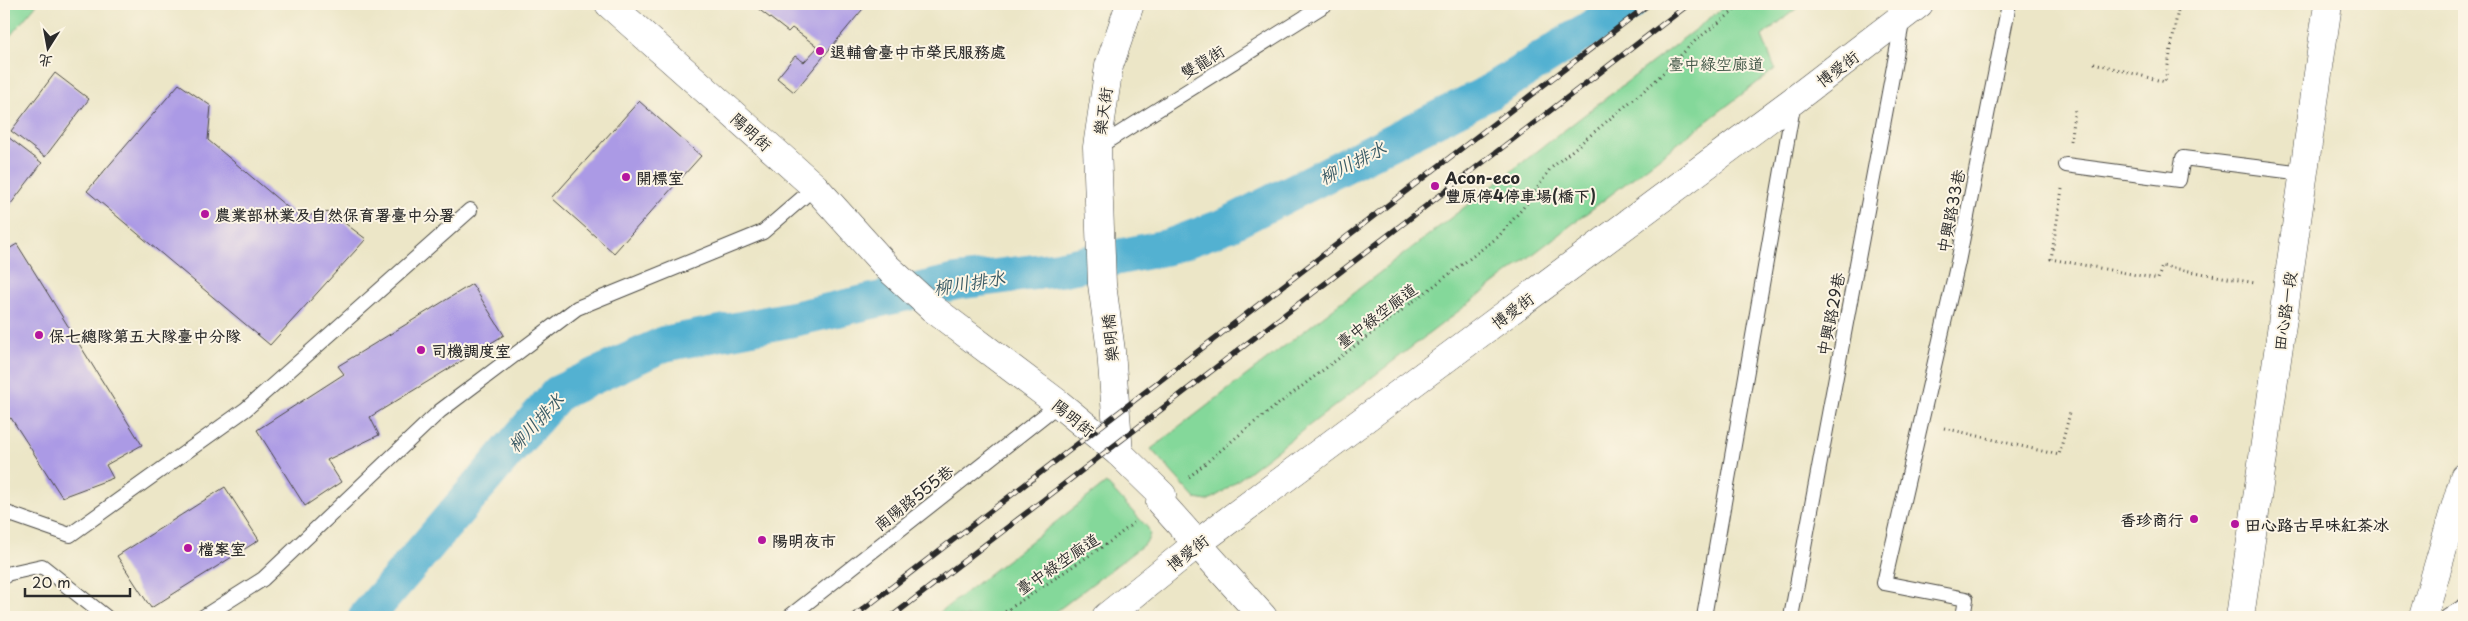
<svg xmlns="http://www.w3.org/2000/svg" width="2468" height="621" font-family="'Playpen Sans','LXGW WenKai TC',sans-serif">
<rect width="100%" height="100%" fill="#fcf5e5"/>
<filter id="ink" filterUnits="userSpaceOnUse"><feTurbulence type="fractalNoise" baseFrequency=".02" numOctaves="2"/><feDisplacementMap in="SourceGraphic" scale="10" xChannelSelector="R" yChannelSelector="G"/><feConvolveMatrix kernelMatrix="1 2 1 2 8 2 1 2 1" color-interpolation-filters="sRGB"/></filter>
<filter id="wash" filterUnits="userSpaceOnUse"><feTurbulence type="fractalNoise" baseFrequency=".0096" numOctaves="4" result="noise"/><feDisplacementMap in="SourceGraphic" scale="20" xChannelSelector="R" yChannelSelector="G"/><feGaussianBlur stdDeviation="1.12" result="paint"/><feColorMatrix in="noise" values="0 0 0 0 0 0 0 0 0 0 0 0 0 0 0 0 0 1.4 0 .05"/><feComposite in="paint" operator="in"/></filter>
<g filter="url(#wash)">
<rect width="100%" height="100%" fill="#ece6c7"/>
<g fill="#84d89a" stroke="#588262">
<polygon points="4,4 37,4 4,43"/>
<polygon points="1728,4 1802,4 1762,36 1775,69 1221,493 1207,501 1196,499 1151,449"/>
<polygon points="1106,483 1148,528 1150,534 1147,542 1049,617 934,617"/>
</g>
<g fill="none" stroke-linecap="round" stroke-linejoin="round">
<polyline stroke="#52b1d1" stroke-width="36" points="366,617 558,393 664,344 798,318 956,282 1059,269 1168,247 1227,225 1490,92 1629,4"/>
</g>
<g id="blocks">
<g fill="#ab9ae5">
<polygon points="752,4 867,4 794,92 777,78 795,56 804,62 818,47 792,28 788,32"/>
<polygon points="55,73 89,99 45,157 11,131"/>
<polygon points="179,84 211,106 208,140 299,217 330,212 366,239 270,345 87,191"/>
<polygon points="639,101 701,156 614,253 552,198"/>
<polygon points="8,137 42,163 4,213 4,143"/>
<polygon points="17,244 142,445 106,465 113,478 62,497 11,418 4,422 4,252"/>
<polygon points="472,284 504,335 370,417 379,435 327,460 341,482 305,506 257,430 344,374 338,366"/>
<polygon points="225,487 259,540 151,608 117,556"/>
</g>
</g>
</g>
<g filter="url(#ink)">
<use href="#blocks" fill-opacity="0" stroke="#484742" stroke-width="1"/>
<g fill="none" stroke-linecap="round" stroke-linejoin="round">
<g stroke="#484742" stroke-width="16">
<g id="service">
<polyline points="1098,147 1326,4"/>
<polyline points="2066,165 2179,180 2183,158 2303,173"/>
<polyline points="4,512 70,535 246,409 470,210"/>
<polyline points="4,577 6,574 42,566 106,617"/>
<polyline points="203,617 263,579 440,411 577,308 763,232 815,187"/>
<polyline points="789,617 1059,404"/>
<polyline points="1704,617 1794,101"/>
<polyline points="1791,617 1903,18"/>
<polyline points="1963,617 1966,599 1884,583 1958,262 2009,4"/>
<polyline points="2447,617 2464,606"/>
</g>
</g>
<g stroke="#484742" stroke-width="29">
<g id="minor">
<polyline points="609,4 815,187 887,267 932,308 1059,404 1119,453 1162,495 1160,502 1263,617"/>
<polyline points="1119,453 1111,351 1102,284 1097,147 1109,66 1130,4"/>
<polyline points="1106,617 1198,543 1794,100 1919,4"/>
<polyline points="2240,617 2328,4"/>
<polyline points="2423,617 2464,477"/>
</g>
</g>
<g stroke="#484742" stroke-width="3" stroke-dasharray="1 4" stroke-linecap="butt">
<polyline points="2094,63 2165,82 2179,4"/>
<polyline points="2070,141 2075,109"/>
<polyline points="2062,189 2051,259 2158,279 2162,266 2255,283"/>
<polyline points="1944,428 2059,455 2070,413"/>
<polyline points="1189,477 1251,425 1498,237 1528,202 1550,169 1654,82 1696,40 1743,4"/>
<polyline points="997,617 1111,541 1136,521"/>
</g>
<use href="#service" stroke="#fff" stroke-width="14"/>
<use href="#minor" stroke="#fff" stroke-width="28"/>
<g stroke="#2b2b2b" stroke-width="5.5">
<g id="rail">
<polyline points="853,617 1649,4"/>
<polyline points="891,617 1689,4"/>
</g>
</g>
<use href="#rail" stroke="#fcf5e5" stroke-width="4" stroke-dasharray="11" stroke-linecap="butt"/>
</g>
</g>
<g fill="#b5179e" stroke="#fcf5e5" stroke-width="2">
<circle cx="820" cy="51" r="5"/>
<circle cx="626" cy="177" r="5"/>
<circle cx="1435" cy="186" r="5"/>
<circle cx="205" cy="214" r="5"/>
<circle cx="39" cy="335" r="5"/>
<circle cx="421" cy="350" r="5"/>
<circle cx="2194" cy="519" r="5"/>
<circle cx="2235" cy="524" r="5"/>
<circle cx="762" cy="540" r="5"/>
<circle cx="188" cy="548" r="5"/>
</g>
<g text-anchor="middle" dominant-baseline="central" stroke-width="4" stroke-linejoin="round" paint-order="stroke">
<g font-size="16" font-weight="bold" fill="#2b2b2b" stroke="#fcf5e5" text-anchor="start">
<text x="830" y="51">退輔會臺中市榮民服務處</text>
<text x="636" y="177">開標室</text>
<text x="1445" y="177">Acon-eco<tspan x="1445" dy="18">豐原停4停車場(橋下)</tspan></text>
<text x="215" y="214">農業部林業及自然保育署臺中分署</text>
<text x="49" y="335">保七總隊第五大隊臺中分隊</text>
<text x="431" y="350">司機調度室</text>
<text x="2184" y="519" text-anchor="end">香珍商行</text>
<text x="2245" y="524">田心路古早味紅茶冰</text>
<text x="772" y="540">陽明夜市</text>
<text x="198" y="548">檔案室</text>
</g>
<g font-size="16" fill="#2b2b2b" stroke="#fcf5e5">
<text transform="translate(1202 61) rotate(-32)">雙龍街</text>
<text transform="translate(1837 68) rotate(-37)">博愛街</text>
<text transform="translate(1102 111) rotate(-82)">樂天街</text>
<text transform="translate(752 131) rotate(42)">陽明街</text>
<text transform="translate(1950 211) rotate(-79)">中興路33巷</text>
<text transform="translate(1512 310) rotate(-37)">博愛街</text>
<text transform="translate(2284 311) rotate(-82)">田心路一段</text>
<text transform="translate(1830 314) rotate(-79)">中興路29巷</text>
<text transform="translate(1376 315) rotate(-37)">臺中綠空廊道</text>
<text transform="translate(1109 338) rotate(-96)">樂明橋</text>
<text transform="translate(1074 417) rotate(39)">陽明街</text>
<text transform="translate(913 497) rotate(-38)">南陽路555巷</text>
<text transform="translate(1187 552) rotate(-38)">博愛街</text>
<text transform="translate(1057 563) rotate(-34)">臺中綠空廊道</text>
</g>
<g font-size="16" fill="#415647" stroke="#fcf5e5">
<text x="1716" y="63">臺中綠空廊道</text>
</g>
<g font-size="18" font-style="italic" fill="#395a65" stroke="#fcf5e5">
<text transform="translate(1352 162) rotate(-27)">柳川排水</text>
<text transform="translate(969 282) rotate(-9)">柳川排水</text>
<text transform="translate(535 422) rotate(-47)">柳川排水</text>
</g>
</g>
<rect width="2468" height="621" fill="none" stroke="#fcf5e5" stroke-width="20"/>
<g transform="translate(48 48) rotate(191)" stroke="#fcf5e5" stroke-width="4" paint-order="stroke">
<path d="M0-4L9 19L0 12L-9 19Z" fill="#2b2b2b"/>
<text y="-8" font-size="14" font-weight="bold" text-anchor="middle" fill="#2b2b2b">北</text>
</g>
<path d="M25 588v8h105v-8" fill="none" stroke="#2b2b2b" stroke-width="2.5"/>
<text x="32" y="588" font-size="15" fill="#2b2b2b" stroke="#fcf5e5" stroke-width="4" paint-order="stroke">20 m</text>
</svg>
